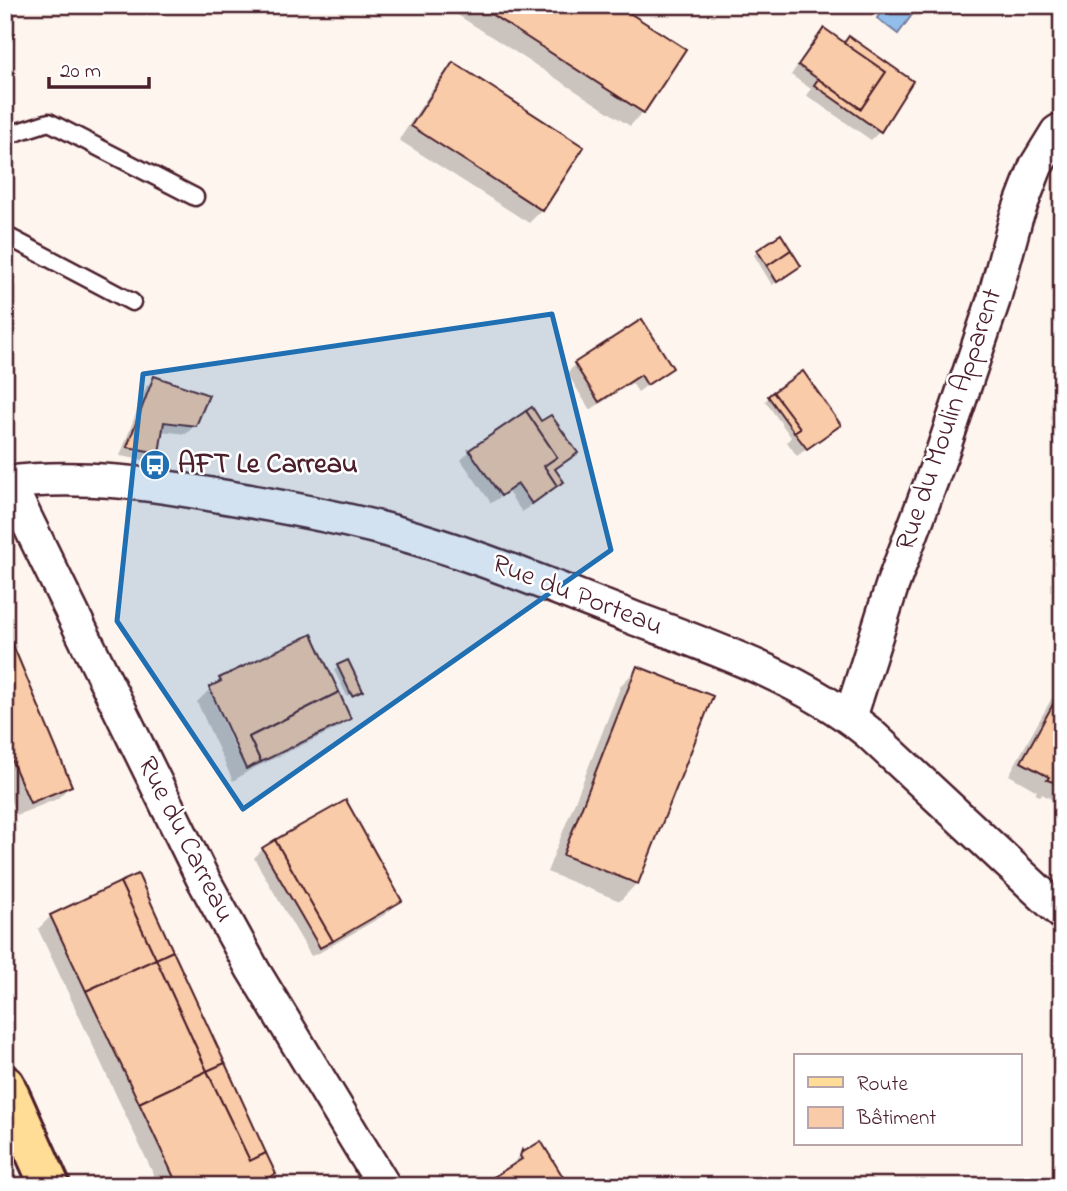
<svg xmlns="http://www.w3.org/2000/svg" width="1067" height="1191" font-family="'Indie Flower',sans-serif">
<rect width="100%" height="100%" fill="#fef5ee"/>
<filter id="ink" filterUnits="userSpaceOnUse"><feTurbulence type="fractalNoise" baseFrequency=".0143" numOctaves="2"/><feDisplacementMap in="SourceGraphic" scale="14" xChannelSelector="R" yChannelSelector="G"/><feConvolveMatrix kernelMatrix="1 2 1 2 8 2 1 2 1" color-interpolation-filters="sRGB"/></filter>
<g filter="url(#ink)">
<polygon fill="#92beeb" stroke="#757e9e" stroke-width="2" points="887,5 919,5 898,34 877,18"/>
<g fill="#0003">
<polygon points="453,5 614,5 683,50 643,112 630,126 450,10"/>
<polygon points="824,31 910,82 880,131 871,140 806,95 811,89 791,75 815,39"/>
<polygon points="453,65 581,147 542,210 529,223 399,140 440,78"/>
<polygon points="758,251 795,270 772,285 754,255"/>
<polygon points="575,365 671,367 638,392 632,383 590,410 567,373"/>
<polygon points="155,378 195,425 186,434 161,431 157,452 149,461 120,456 146,387"/>
<polygon points="774,393 838,425 797,456 787,442 791,437 765,401"/>
<polygon points="541,423 575,453 554,471 562,482 522,512 508,492 491,503 461,460 470,451"/>
<polygon points="5,631 70,786 57,799 17,815 5,788"/>
<polygon points="338,666 358,691 347,696 334,670"/>
<polygon points="638,668 637,883 620,901 547,872 621,685"/>
<polygon points="220,679 349,719 340,727 250,770 233,781 197,702 209,690 236,751 239,749 211,688"/>
<polygon points="1062,680 1062,805 1042,794 1040,796 1035,794 1037,791 1009,775"/>
<polygon points="263,849 400,901 386,914 319,953 311,956 254,858"/>
<polygon points="51,916 274,1174 262,1186 159,1186 38,929"/>
<polygon points="522,1154 565,1184 484,1186 514,1167 513,1163"/>
</g>
<g fill="#f9cba8" stroke="#4a1f2b" stroke-width="2">
<polygon points="477,5 617,5 686,49 644,113"/>
<polygon points="824,28 886,72 861,109 798,65"/>
<polygon points="849,36 913,81 881,132 814,85 818,79 861,109 886,72 844,43"/>
<polygon points="453,62 584,147 543,211 411,126"/>
<polygon points="781,234 791,250 767,266 757,250"/>
<polygon points="791,250 801,266 777,282 767,266"/>
<polygon points="642,319 673,368 647,385 641,375 599,402 574,363"/>
<polygon points="803,371 841,425 807,449 794,432 800,428 773,392"/>
<polygon points="154,376 209,395 196,426 164,422 159,453 127,447"/>
<polygon points="773,392 800,428 794,432 768,396"/>
<polygon points="532,407 541,421 551,415 578,453 555,469 564,482 557,486 544,466 557,457 526,411"/>
<polygon points="526,411 557,457 544,466 557,486 532,504 518,484 501,496 469,450"/>
<polygon points="5,626 72,786 30,803 5,745"/>
<polygon points="312,634 339,692 249,737 261,762 246,769 209,687 221,681 219,678"/>
<polygon points="348,660 363,691 352,696 337,665"/>
<polygon points="637,666 713,696 638,884 563,855"/>
<polygon points="1062,688 1062,785 1047,780 1049,777 1021,762"/>
<polygon points="339,692 351,719 261,762 249,737"/>
<polygon points="346,800 402,901 333,941 275,840"/>
<polygon points="275,840 333,941 320,948 262,848"/>
<polygon points="138,874 173,951 156,959 120,882"/>
<polygon points="120,882 156,959 86,991 50,915"/>
<polygon points="173,951 225,1063 207,1071 156,959"/>
<polygon points="156,959 207,1071 139,1103 86,991"/>
<polygon points="225,1063 266,1153 250,1161 207,1071"/>
<polygon points="207,1071 250,1161 266,1153 276,1174 252,1186 178,1186 139,1103"/>
<polygon points="541,1141 568,1185 486,1186 484,1183 522,1159 520,1156 522,1150 523,1152"/>
</g>
<g fill="none" stroke-linecap="round" stroke-linejoin="round">
<g stroke="#4a1f2b" stroke-width="21">
<g id="service">
<polyline points="5,136 49,122 195,197"/>
<polyline points="5,235 132,302"/>
</g>
</g>
<g stroke="#4a1f2b" stroke-width="37">
<g id="minor">
<polyline points="8,482 202,877 253,970 384,1186"/>
<path d="M5,483C80,473 153,484 226,497C280,506 334,516 387,530C470,552 550,586 631,617C713,648 798,676 868,732L1062,913"/>
<polyline points="850,718 892,586 943,450 994,299 1016,218 1036,166 1057,132 1062,129"/>
</g>
</g>
<g stroke="#4a1f2b" stroke-width="44">
<polyline id="primary" points="5,1085 50,1186"/>
</g>
<use href="#service" stroke="#fff" stroke-width="16"/>
<use href="#minor" stroke="#fff" stroke-width="32"/>
<use href="#primary" stroke="#ffdd96" stroke-width="38"/>
</g>
</g>
<path fill="#1f6fb2" fill-opacity="0.2" stroke="#1f6fb2" stroke-width="5" stroke-linejoin="round" d="M552,314L611,550L243,809L117,621L143,374Z"/>
<defs>
<g id="bus-disc" transform="scale(1.575)"><circle r="9.5" fill="#1f6fb2" stroke="#fff"/><path d="M-5-6H5V4H4V6H2V4H-2V6H-4V4H-5ZM-3.5-4V0h7V-4ZM-3.5 1.2v1.5H-2V1.2ZM2 1.2v1.5H3.5V1.2Z" fill="#fff"/></g>
</defs>
<g fill-rule="evenodd">
<use href="#bus-disc" x="155" y="465"/>
</g>
<g text-anchor="middle" dominant-baseline="central" stroke-width="5" stroke-linejoin="round" paint-order="stroke">
<g font-size="28" fill="#4a1f2b" stroke="#fff">
<text transform="translate(950 420) rotate(-71)">Rue du Moulin Apparent</text>
<text transform="translate(577 596) rotate(21)">Rue du Porteau</text>
<text transform="translate(185 840) rotate(63)">Rue du Carreau</text>
</g>
<g font-size="28" font-weight="bold" fill="#4a1f2b" stroke="#fff" text-anchor="start">
<text x="178" y="465">AFT Le Carreau</text>
</g>
</g>
<rect width="1067" height="1191" fill="none" stroke="#fff" stroke-width="28"/>
<rect x="14" y="14" width="1039" height="1163" fill="none" stroke="#4a1f2b" stroke-width="2.5" filter="url(#ink)"/>
<rect x="794" y="1054" width="228" height="91" fill="#ffffff" stroke="#b7a5aa" stroke-width="2"/>
<rect x="808" y="1077" width="35" height="10" fill="#ffdd96" stroke="#b7a5aa" stroke-width="2"/>
<text x="857" y="1090" font-size="21" fill="#4a1f2b">Route</text>
<rect x="808" y="1107" width="35" height="21" fill="#f9cba8" stroke="#b7a5aa" stroke-width="2"/>
<text x="857" y="1124" font-size="21" fill="#4a1f2b">Bâtiment</text>
<path d="M49 77v10h100v-10" fill="none" stroke="#4a1f2b" stroke-width="3.5"/>
<text x="60" y="77" font-size="21" fill="#4a1f2b" stroke="#ffffff" stroke-width="5" paint-order="stroke">20 m</text>
</svg>
